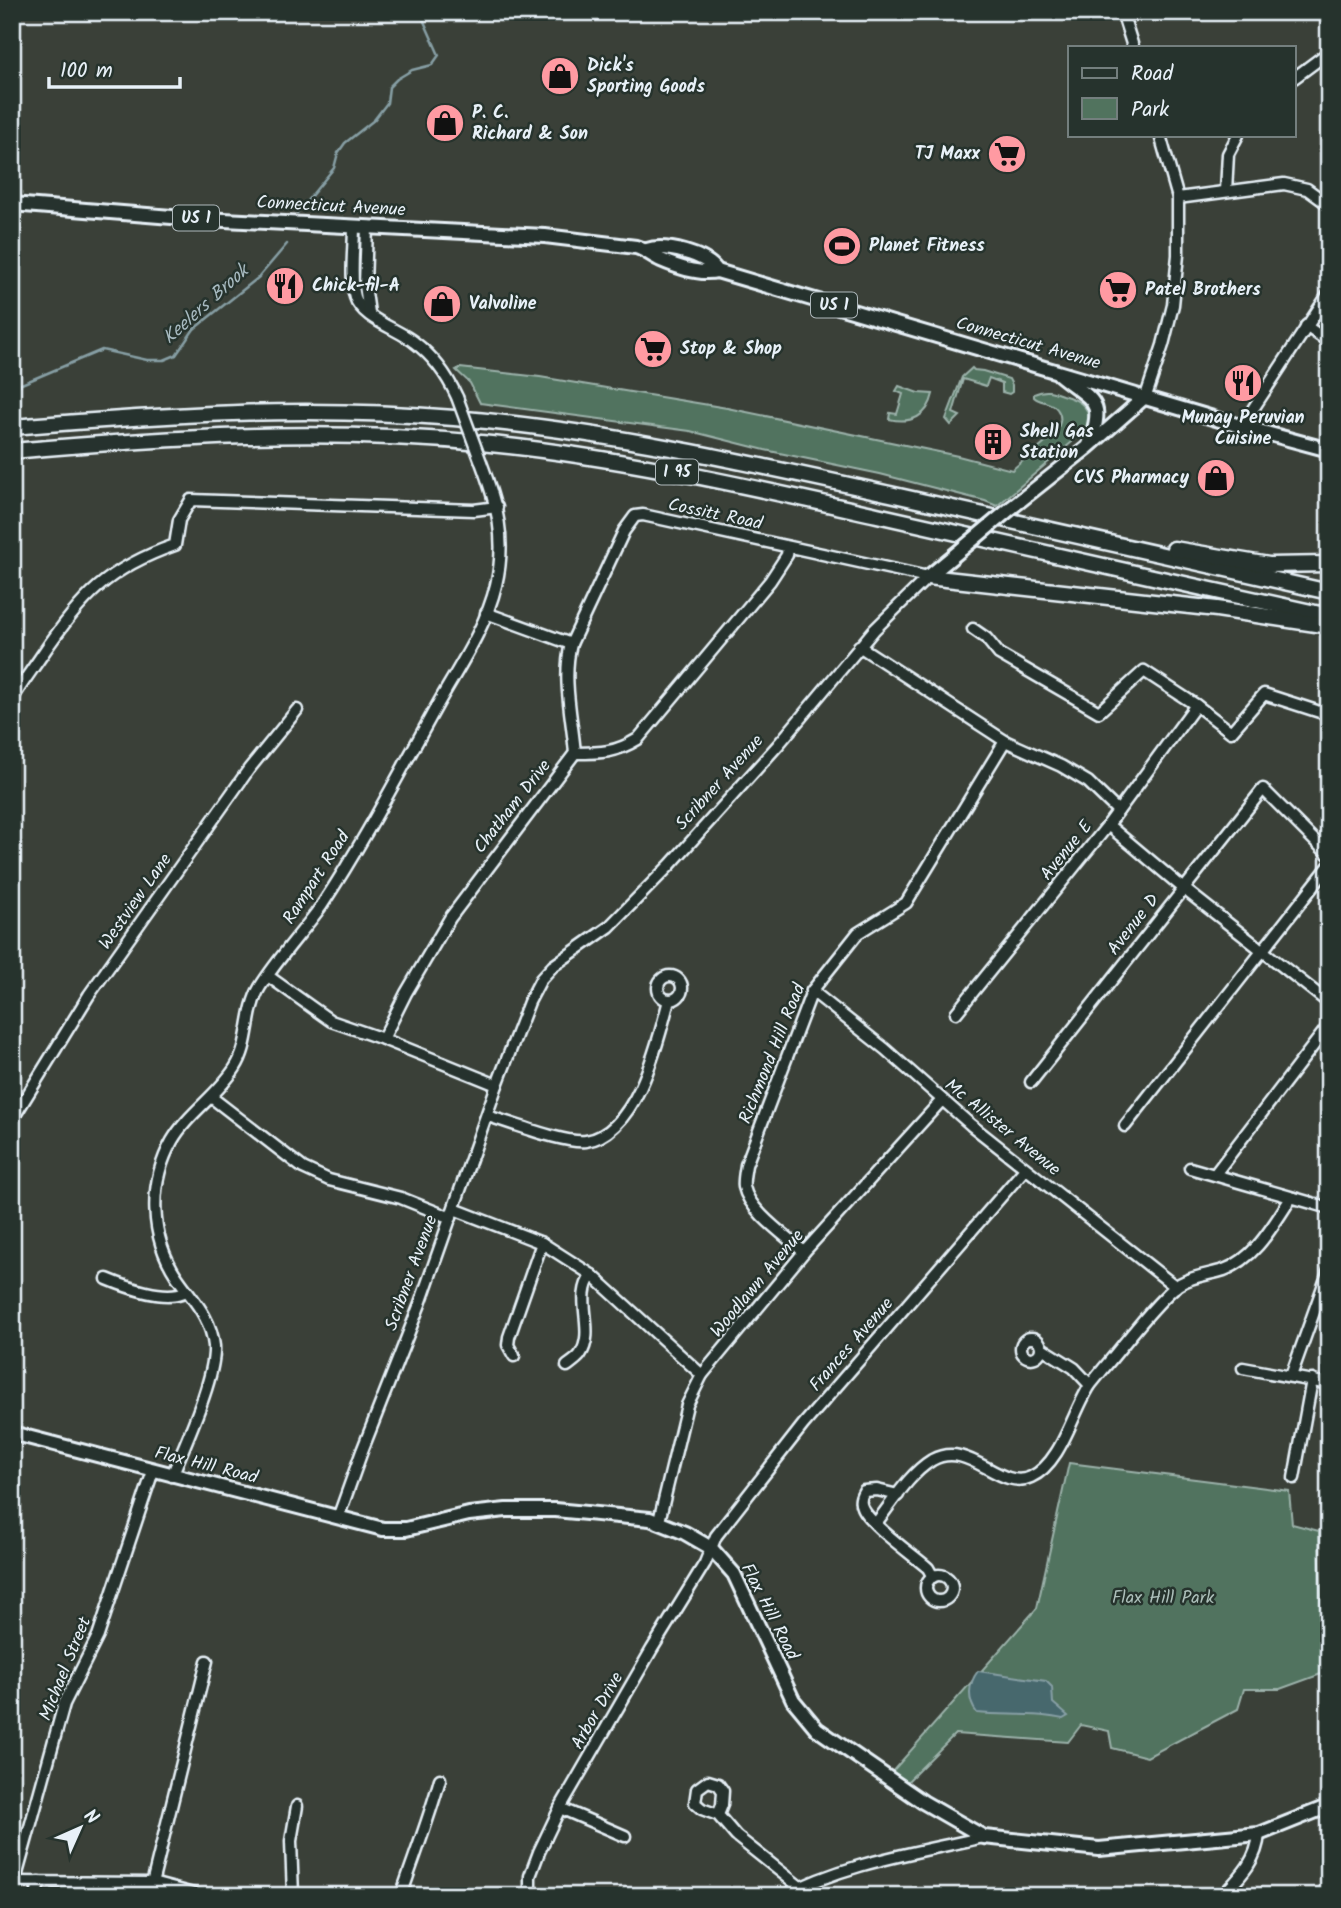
<svg xmlns="http://www.w3.org/2000/svg" width="1341" height="1908" font-family="Kalam,sans-serif">
<rect width="100%" height="100%" fill="#3a4038"/>
<filter id="ink" filterUnits="userSpaceOnUse"><feTurbulence type="fractalNoise" baseFrequency=".0143" numOctaves="2"/><feDisplacementMap in="SourceGraphic" scale="14" xChannelSelector="R" yChannelSelector="G"/><feConvolveMatrix kernelMatrix="1 2 1 2 8 2 1 2 1" color-interpolation-filters="sRGB"/></filter>
<g filter="url(#ink)">
<g fill="#51735e" stroke="#9cb2ab" stroke-width="2">
<path d="M460,368L540,377L727,408L958,456L1012,470C1023,458 1074,431 1057,409C1051,401 1040,403 1034,397V394C1046,389 1051,391 1062,395C1081,400 1095,409 1085,431L997,506L985,501L880,474L765,450L690,431L480,403L470,383L456,370Z"/>
<polygon points="972,368 974,370 983,371 1009,379 1012,385 1012,392 1009,394 1002,392 1002,383 989,378 986,386 963,379 953,413 960,416 951,425 946,419 962,377"/>
<path d="M899,386L918,393L933,394C928,417 911,424 889,419L890,413L897,414L903,394L896,391Z"/>
<polygon points="1069,1463 1289,1491 1292,1524 1319,1531 1323,1657 1329,1658 1329,1675 1321,1674 1280,1689 1244,1689 1238,1709 1147,1757 1112,1748 1109,1731 1081,1725 1068,1742 955,1734 905,1784 890,1774 1037,1608"/>
</g>
<path fill="#46686d" stroke="#879fa5" stroke-width="2" d="M978,1671L1046,1681L1052,1687L1053,1703L1068,1716L1063,1719C1035,1712 1005,1716 977,1713C967,1700 968,1684 978,1671Z"/>
<g fill="none" stroke-linecap="round" stroke-linejoin="round">
<g stroke="#879fa5" stroke-width="2.5">
<polyline points="297,213 334,168 338,153 345,143 374,120 387,103 389,87 397,79 412,70 432,65 439,55 423,19 429,12"/>
<polyline points="12,388 102,350 147,360 164,360 176,355 194,329 259,277 287,244"/>
</g>
<g stroke="#e8f1f8" stroke-width="15">
<g id="minor">
<polyline points="1122,12 1133,47"/>
<polyline points="1294,78 1329,52"/>
<polyline points="1226,191 1228,154 1238,135"/>
<polyline points="1178,198 1284,184 1307,189 1329,205"/>
<path d="M354,226C354,245 350,280 355,297C361,318 398,329 414,342C433,356 447,375 457,397"/>
<polyline points="367,227 365,285 369,313"/>
<polyline points="1306,326 1329,342"/>
<polyline points="1146,396 1163,345 1173,305 1178,255 1178,198 1160,135"/>
<polyline points="1245,427 1251,412 1329,293"/>
<polyline points="486,613 571,644"/>
<polyline points="973,629 986,638 999,654 1099,712 1144,671 1196,705 1231,732 1264,694 1329,715"/>
<polyline points="859,646 1005,741 1061,766 1088,782 1118,811"/>
<path d="M12,700C21,684 32,670 42,655C81,597 108,568 175,545L179,520L191,500L474,510L497,507"/>
<path d="M575,753C572,718 562,678 571,644L624,531L635,516L643,515L928,577"/>
<path d="M575,753C601,753 615,753 638,739L770,581L787,555L788,547"/>
<polyline points="1108,825 1183,888 1329,1003"/>
<polyline points="268,976 331,1021 383,1039 497,1085"/>
<circle cx="670" cy="988" r="12"/>
<polyline points="812,991 885,1049 971,1125 1176,1287"/>
<polyline points="956,1013 1108,825 1196,705"/>
<polyline points="383,1039 406,993 450,918 575,753"/>
<polyline points="1031,1082 1263,789 1329,855"/>
<polyline points="211,1097 303,1168 329,1180 401,1198 451,1218"/>
<path d="M487,1116C510,1122 564,1144 586,1141C637,1133 658,1042 669,1000"/>
<polyline points="12,1120 89,995 249,769 297,710"/>
<polyline points="1125,1126 1329,866"/>
<polyline points="1190,1168 1329,1208"/>
<polyline points="1215,1174 1329,1025"/>
<polyline points="454,1209 542,1243 592,1275 702,1375"/>
<path d="M804,1252C786,1236 749,1211 744,1187C743,1180 745,1172 746,1165L812,991L858,933L906,903L1005,741"/>
<path d="M107,1279C126,1287 167,1302 186,1291"/>
<circle cx="1031" cy="1348" r="10"/>
<polyline points="1042,1348 1074,1368 1090,1385"/>
<polyline points="514,1356 508,1345 509,1337 542,1243"/>
<path d="M567,1366C571,1363 577,1359 580,1355C597,1330 573,1298 592,1275"/>
<polyline points="1243,1368 1329,1384"/>
<polyline points="1291,1376 1329,1270"/>
<path d="M172,1476C185,1443 216,1378 214,1346C211,1317 192,1299 177,1277C150,1237 148,1184 172,1141C188,1113 217,1096 235,1068C251,1044 245,1012 260,987C278,958 302,933 322,905C365,840 401,770 439,702C460,665 486,627 496,585C507,539 497,505 481,462"/>
<polyline points="1294,1478 1312,1380"/>
<path d="M898,1495L877,1490L864,1491C861,1496 859,1501 862,1507C868,1523 913,1555 928,1568L933,1577"/>
<polyline points="338,1518 362,1451 420,1304 497,1085 529,1002 541,979 553,966 609,927 670,865 778,745 874,630 928,577"/>
<polyline points="659,1521 687,1405 702,1375 804,1252 942,1100"/>
<path d="M876,1523C892,1503 909,1474 932,1460C970,1439 999,1492 1031,1477C1062,1463 1073,1410 1091,1384C1095,1379 1100,1373 1104,1368C1126,1342 1149,1310 1174,1288C1187,1277 1208,1275 1224,1270C1256,1258 1273,1225 1291,1198"/>
<circle cx="939" cy="1588" r="13"/>
<polyline points="560,1808 625,1836"/>
<polyline points="718,1815 722,1805 723,1791 718,1784 708,1781 697,1789 695,1803 702,1809 718,1815 736,1836 800,1887"/>
<polyline points="15,1881 64,1704 98,1636 153,1471"/>
<polyline points="12,1882 152,1883 201,1896"/>
<polyline points="36,1896 39,1882"/>
<polyline points="149,1896 207,1661"/>
<polyline points="293,1896 291,1841 297,1806"/>
<path d="M401,1896C414,1857 429,1819 440,1779"/>
<polyline points="530,1896 530,1876 539,1852 560,1808 652,1649 705,1563 716,1536 803,1425 1025,1169"/>
<path d="M783,1896C845,1863 915,1853 984,1837"/>
<path d="M1222,1896C1240,1877 1257,1861 1259,1834"/>
</g>
</g>
<g stroke="#e8f1f8" stroke-width="18">
<g id="major">
<path d="M12,204L184,218L545,236L636,247C646,250 652,256 661,260C677,267 700,275 717,271L1240,426L1329,450"/>
<path d="M647,250C665,244 706,254 717,271"/>
<path d="M1059,374C1093,402 1106,399 1089,445"/>
<polyline points="1011,508 1088,447 1146,396"/>
<polyline points="928,577 963,548"/>
<polyline points="12,1433 383,1529 406,1529 469,1514 506,1510 555,1510 650,1519 685,1533 711,1548 734,1574 793,1700 817,1729 923,1802 984,1837 1099,1849 1259,1834 1329,1806"/>
</g>
</g>
<g stroke="#e8f1f8" stroke-width="19">
<g id="highway">
<path d="M12,427C160,415 306,405 454,418C602,430 745,462 890,494C1036,527 1182,560 1329,592"/>
<path d="M12,451C171,437 322,428 481,443C615,456 746,486 877,515C1028,549 1178,583 1329,616"/>
<polyline points="1174,549 1269,565 1329,564"/>
<polyline points="928,577 1217,609 1329,626"/>
</g>
</g>
<use href="#minor" stroke="#26332d" stroke-width="10"/>
<use href="#major" stroke="#26332d" stroke-width="12"/>
<use href="#highway" stroke="#26332d" stroke-width="14"/>
<g stroke="#e8f1f8" stroke-width="15" stroke-linecap="butt">
<polyline id="minor-bridge" points="457,397 481,462"/>
</g>
<g stroke="#e8f1f8" stroke-width="18" stroke-linecap="butt">
<polyline id="major-bridge" points="963,548 1011,508"/>
</g>
<use href="#minor-bridge" stroke="#26332d" stroke-width="10"/>
<use href="#major-bridge" stroke="#26332d" stroke-width="12"/>
</g>
</g>
<defs>
<g id="shop-disc" transform="scale(2.0125)"><circle r="9.5" fill="#ff9aa2" stroke="#26332d"/><path d="M-5-2.5h2.3a2.7 3.5 0 0 1 5.4 0H5L5.5 6h-11ZM-1.5-2.5h3a1.5 2.3 0 0 0-3 0Z" fill="#111"/></g>
<g id="supermarket-disc" transform="scale(2.0125)"><circle r="9.5" fill="#ff9aa2" stroke="#26332d"/><path d="M-6-5.5h2.5l.6 2H6L4.5 2H-2.5L-4.4-4H-6ZM-1.5 3.2a1.3 1.3 0 1 0 .1 0ZM3 3.2a1.3 1.3 0 1 0 .1 0Z" fill="#111"/></g>
<g id="stadium-disc" transform="scale(2.0125)"><circle r="9.5" fill="#ff9aa2" stroke="#26332d"/><path d="M0-5a6.5 5 0 1 0 0 10a6.5 5 0 1 0 0-10ZM-3.5-1.8h7v3.6h-7Z" fill="#111"/></g>
<g id="restaurant-disc" transform="scale(2.0125)"><circle r="9.5" fill="#ff9aa2" stroke="#26332d"/><path d="M-5-6h1v4h1v-4h1v4h1v-4h1v5L-1.5 .5V6h-2V.5L-5-1ZM5-6V6H3V1.5H1.5Q1.5-4 5-6Z" fill="#111"/></g>
<g id="building-disc" transform="scale(2.0125)"><circle r="9.5" fill="#ff9aa2" stroke="#26332d"/><path d="M-4-6H4V6H1V3H-1V6H-4ZM-2.5-4.3h1.7v1.8h-1.7ZM.8-4.3h1.7v1.8H.8ZM-2.5-1h1.7V.8h-1.7ZM.8-1h1.7V.8H.8Z" fill="#111"/></g>
</defs>
<g fill-rule="evenodd">
<use href="#shop-disc" x="560" y="76"/>
<use href="#shop-disc" x="445" y="123"/>
<use href="#supermarket-disc" x="1007" y="154"/>
<use href="#stadium-disc" x="842" y="246"/>
<use href="#restaurant-disc" x="285" y="286"/>
<use href="#supermarket-disc" x="1118" y="290"/>
<use href="#shop-disc" x="442" y="304"/>
<use href="#supermarket-disc" x="653" y="349"/>
<use href="#restaurant-disc" x="1243" y="383"/>
<use href="#building-disc" x="993" y="442"/>
<use href="#shop-disc" x="1216" y="478"/>
</g>
<g text-anchor="middle" dominant-baseline="central" stroke-width="5" stroke-linejoin="round" paint-order="stroke">
<g fill="#26332d" stroke="#aeb8bb" stroke-width="2">
<rect x="173" y="205.5" width="46" height="25" rx="5"/>
<rect x="811" y="292.5" width="46" height="25" rx="5"/>
<rect x="656" y="459.5" width="42" height="25" rx="5"/>
</g>
<g font-size="16" font-weight="bold" fill="#e8f1f8">
<text x="196" y="218">US 1</text>
<text x="834" y="305">US 1</text>
<text x="677" y="472">I 95</text>
</g>
<g font-size="18" font-weight="bold" fill="#e8f1f8" stroke="#26332d" text-anchor="start">
<text x="587" y="66">Dick's<tspan x="587" dy="21">Sporting Goods</tspan></text>
<text x="472" y="113">P. C.<tspan x="472" dy="21">Richard &amp; Son</tspan></text>
<text x="980" y="154" text-anchor="end">TJ Maxx</text>
<text x="869" y="246">Planet Fitness</text>
<text x="312" y="286">Chick-fil-A</text>
<text x="1145" y="290">Patel Brothers</text>
<text x="469" y="304">Valvoline</text>
<text x="680" y="349">Stop &amp; Shop</text>
<text x="1243" y="418" text-anchor="middle">Munay Peruvian<tspan x="1243" dy="21">Cuisine</tspan></text>
<text x="1020" y="432">Shell Gas<tspan x="1020" dy="21">Station</tspan></text>
<text x="1189" y="478" text-anchor="end">CVS Pharmacy</text>
</g>
<g font-size="18" fill="#e8f1f8" stroke="#26332d">
<text transform="translate(331 207) rotate(3)">Connecticut Avenue</text>
<text transform="translate(1028 344) rotate(16)">Connecticut Avenue</text>
<text transform="translate(715 515) rotate(12)">Cossitt Road</text>
<text transform="translate(720 783) rotate(-48)">Scribner Avenue</text>
<text transform="translate(513 807) rotate(-52)">Chatham Drive</text>
<text transform="translate(1067 851) rotate(-51)">Avenue E</text>
<text transform="translate(317 878) rotate(-57)">Rampart Road</text>
<text transform="translate(136 902) rotate(-55)">Westview Lane</text>
<text transform="translate(1134 925) rotate(-52)">Avenue D</text>
<text transform="translate(773 1054) rotate(-68)">Richmond Hill Road</text>
<text transform="translate(1002 1128) rotate(39)">Mc Allister Avenue</text>
<text transform="translate(412 1273) rotate(-70)">Scribner Avenue</text>
<text transform="translate(758 1284) rotate(-50)">Woodlawn Avenue</text>
<text transform="translate(852 1345) rotate(-49)">Frances Avenue</text>
<text transform="translate(206 1466) rotate(14)">Flax Hill Road</text>
<text transform="translate(769 1612) rotate(63)">Flax Hill Road</text>
<text transform="translate(66 1669) rotate(-68)">Michael Street</text>
<text transform="translate(598 1711) rotate(-60)">Arbor Drive</text>
</g>
<g font-size="18" fill="#acbfba" stroke="#26332d">
<text x="1163" y="1598">Flax Hill Park</text>
</g>
<g font-size="19" font-style="italic" fill="#a7bac0" stroke="#26332d">
<text transform="translate(206 305) rotate(-42)">Keelers Brook</text>
</g>
</g>
<rect width="1341" height="1908" fill="none" stroke="#26332d" stroke-width="42"/>
<rect x="21" y="21" width="1299" height="1866" fill="none" stroke="#e8f1f8" stroke-width="2.5" filter="url(#ink)"/>
<rect x="1068" y="46" width="228" height="91" fill="#26332d" stroke="#747f7e" stroke-width="2"/>
<rect x="1082" y="68" width="35" height="10" fill="#26332d" stroke="#747f7e" stroke-width="2"/>
<text x="1131" y="80" font-size="21" fill="#e8f1f8">Road</text>
<rect x="1082" y="98" width="35" height="21" fill="#51735e" stroke="#747f7e" stroke-width="2"/>
<text x="1131" y="116" font-size="21" fill="#e8f1f8">Park</text>
<g transform="translate(80 1828) rotate(45)" stroke="#26332d" stroke-width="5" paint-order="stroke">
<path d="M0-5L12 26L0 18L-12 26Z" fill="#e8f1f8"/>
<text y="-10" font-size="19" font-weight="bold" text-anchor="middle" fill="#e8f1f8">N</text>
</g>
<path d="M49 77v10h131v-10" fill="none" stroke="#e8f1f8" stroke-width="3.5"/>
<text x="60" y="77" font-size="21" fill="#e8f1f8" stroke="#26332d" stroke-width="5" paint-order="stroke">100 m</text>
</svg>
